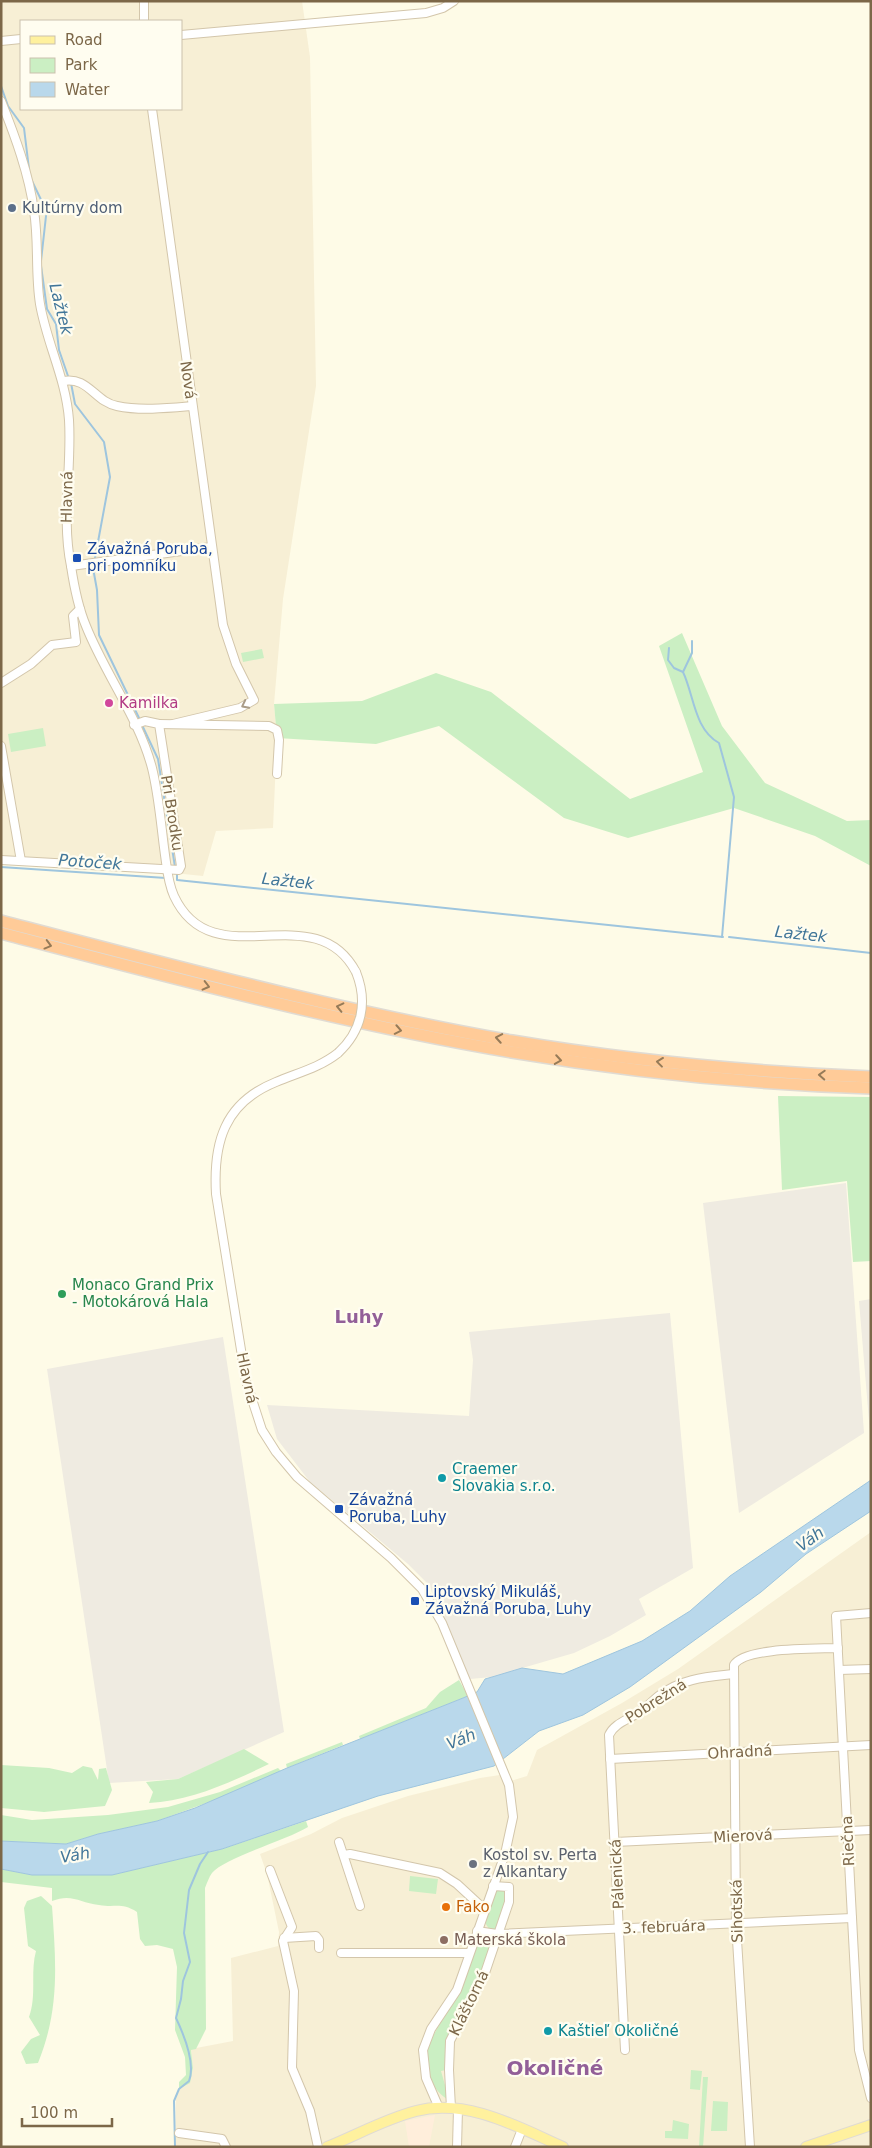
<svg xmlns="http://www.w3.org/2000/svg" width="872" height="2148" font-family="'DejaVu Sans',sans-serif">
<rect width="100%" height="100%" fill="#fefbe7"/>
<g fill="#f7efd5" fill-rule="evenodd">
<path d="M1,1H302L310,57L316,386L283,599L274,704L277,738L273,828L216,831L203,876L154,871L1,864ZM21,21H181V109H21Z"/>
<polygon points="871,1532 871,2147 175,2147 176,2099 179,2090 190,2082 193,2068 191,2049 233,2041 231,1958 278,1946 279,1932 267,1874 260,1854 311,1834 342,1818 408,1796 480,1778 500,1775 504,1783 527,1776 537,1750 622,1703 678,1669"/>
</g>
<polygon fill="#ffeedb" points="435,2115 429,2147 409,2147 405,2121"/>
<g fill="#efebe1">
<polygon points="846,1183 864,1433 739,1513 703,1203"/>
<polygon points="871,1299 871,1433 870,1433 859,1301"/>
<polygon points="670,1313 693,1568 639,1599 646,1615 610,1636 574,1653 512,1671 495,1685 492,1677 459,1680 430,1586 408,1564 310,1482 277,1439 267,1405 469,1416 473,1360 469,1332"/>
<polygon points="223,1337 284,1732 178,1779 109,1783 47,1369"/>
</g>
<g fill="#cbefc3">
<polygon points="682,633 722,726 765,783 847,821 871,820 871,866 815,836 734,808 628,838 564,818 439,726 376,744 277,738 274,704 362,701 436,673 491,692 630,799 703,772 659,646"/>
<polygon points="262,649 264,658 243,662 241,653"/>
<polygon points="43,728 46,746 11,752 8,734"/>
<polygon points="778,1096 871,1097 871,1261 853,1262 847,1181 782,1190"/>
<polygon points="459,1680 468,1696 360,1739 359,1736 426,1708 440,1692"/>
<polygon points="342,1742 343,1745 287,1768 286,1764"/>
<path d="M244,1749L269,1764C231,1782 191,1801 149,1803L153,1792L146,1782L178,1779Z"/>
<polygon points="1,1765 49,1768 72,1773 83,1766 92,1768 98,1780 99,1769 106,1768 112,1790 105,1806 44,1812 1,1808"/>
<polygon points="278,1768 281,1771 239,1791 157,1821 98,1834 66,1844 1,1841 1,1815 32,1820 108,1815 168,1807 220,1792"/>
<path d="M306,1821L308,1827C287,1840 224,1858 212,1873C209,1877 207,1883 205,1888L206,2029L196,2049L191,2050L193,2068L190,2083L179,2089V2082L186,2075L185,2057L175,2030L177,1967L173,1949L157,1945L145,1946L140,1939L137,1912C121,1902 116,1908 99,1905C80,1903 72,1893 52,1901V1888L1,1882V1869L32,1875H112L222,1849Z"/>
<polygon points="410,1876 438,1879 436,1894 409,1891"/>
<polygon points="506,1889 508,1897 496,1930 489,1929 484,1921 495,1890"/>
<path d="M41,1896L52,1906C56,1963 60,2009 38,2063L26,2064L21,2052L31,2039L40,2035L29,2017C37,1995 30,1973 36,1951L28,1946L24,1908L27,1901Z"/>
<path d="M481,1937H489C495,1951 460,2024 449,2035L446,2046V2070L441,2071L447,2092V2099C438,2093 432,2085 429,2075C419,2044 445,2020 458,1995C467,1978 472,1958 478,1940Z"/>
<polygon points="691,2070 702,2071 700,2090 690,2089"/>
<polygon points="703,2077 708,2077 703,2147 699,2147"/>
<polygon points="713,2101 728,2102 727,2131 711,2131"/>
<polygon points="673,2120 689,2124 688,2139 665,2138 665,2131 672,2131"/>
</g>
<polygon fill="#b9d8eb" stroke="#9ec5de" points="871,1480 871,1511 806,1554 761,1592 630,1687 583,1715 539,1731 494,1766 378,1796 222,1849 112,1875 32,1875 1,1869 1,1841 66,1844 98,1834 157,1821 195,1808 287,1768 463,1698 477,1692 485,1679 492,1677 522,1668 563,1674 642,1641 690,1611 730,1576"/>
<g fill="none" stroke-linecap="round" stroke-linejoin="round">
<g stroke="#9ec5de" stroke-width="2">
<polyline points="1,86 8,106 24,128 29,169"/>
<polyline points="32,181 46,210"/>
<polyline points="41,261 46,216"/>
<polyline points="41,266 47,309 56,324 59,350 68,376"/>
<polyline points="71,383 75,404 104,442 110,477 95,558"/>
<polyline points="93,568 97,590 99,635 140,720"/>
<path d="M692,641V653L683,672C694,695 694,729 719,743L734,797L722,937"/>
<polyline points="669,648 668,660 674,668 683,672"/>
<polyline points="142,725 158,759 175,867"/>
<polyline points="1,867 166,878"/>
<polyline points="177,872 177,880 723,937"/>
<polyline points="729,937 871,953"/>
<path d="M175,2147L174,2101L179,2089L189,2081C196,2063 184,2035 176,2018L181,1999L183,1981L190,1962L184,1933L189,1890L200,1864L208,1852"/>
</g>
<g stroke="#d3c6ab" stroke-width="10">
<g id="minor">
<polyline points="144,21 144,1"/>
<polyline points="181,35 426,13 443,8 454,1"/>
<polyline points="1,41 21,39"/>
<path d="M1,101C15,136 29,174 34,211C39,242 35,273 40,304C47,344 66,379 69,420C72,469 61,517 71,566C74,586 78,607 86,626C105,674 139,718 152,768C159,796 161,826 165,855C167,869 168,883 174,896C213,980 314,893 356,972"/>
<polyline points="152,109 223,625 236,664 254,700 240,708 173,724"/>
<path d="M63,381C88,376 95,402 117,406C140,411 169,408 192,406"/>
<polyline points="71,566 211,547"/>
<polyline points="1,683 31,664 52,645 76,642 73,616 80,609"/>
<polyline points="159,724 269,726 277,730 279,740 277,774"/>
<polyline points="1,746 21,861"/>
<polyline points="1,860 179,870 181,866 159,724 145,721 134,725"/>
<path d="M338,1053C319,1068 297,1073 276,1082C224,1103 213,1143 216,1194L246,1381L262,1430L276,1452L297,1477L391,1558L422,1589L442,1623L509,1785L513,1817L505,1854L457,1990L431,2029L423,2050L426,2078L439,2108"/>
<polyline points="871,1613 836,1616 859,2050 871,2098"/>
<polyline points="839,1670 871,1669"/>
<polyline points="610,1759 871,1745"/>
<polyline points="339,1842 360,1906"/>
<polyline points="615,1842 871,1830"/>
<polyline points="344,1855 350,1854 440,1873 457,1884 484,1909"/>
<polyline points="270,1870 292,1927 283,1941 294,1991 292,2068 310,2111 318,2147"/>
<polyline points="477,1931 497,1934 852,1918"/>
<polyline points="284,1938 316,1936 319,1940 319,1948"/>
<polyline points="341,1953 469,1953"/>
<path d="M625,2050L609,1735C614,1724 627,1720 636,1714C645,1709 652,1701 660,1695C683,1678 707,1677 734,1674"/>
<polyline points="451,2108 449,2070 450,2041 485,1973 509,1902 509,1887 493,1886"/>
<polyline points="179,2133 222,2139 226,2147"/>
<polyline points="457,2147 458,2109"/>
<polyline points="515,2147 522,2129"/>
<path d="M750,2147L736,1924L734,1665C744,1647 817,1649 838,1648"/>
</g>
</g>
<g stroke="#e0dbd3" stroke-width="12">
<g id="major">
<path d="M327,2147C357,2135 385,2119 416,2111C467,2098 518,2127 563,2147"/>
<polyline points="806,2147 871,2125"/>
</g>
</g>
<g stroke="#e0dbd3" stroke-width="14">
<g id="highway">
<path d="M1,921C171,965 340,1011 512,1041C631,1061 751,1072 871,1077"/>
<path d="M1,933C170,977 340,1023 512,1052C631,1072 751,1084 871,1088"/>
</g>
</g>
<use href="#minor" stroke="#fff" stroke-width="8"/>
<use href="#major" stroke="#fff19e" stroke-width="10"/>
<use href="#highway" stroke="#ffcb98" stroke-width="11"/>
<g stroke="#d3c6ab" stroke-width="10" stroke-linecap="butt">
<path id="minor-bridge" d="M338,1053C362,1031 368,1002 356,972"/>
</g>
<use href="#minor-bridge" stroke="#fff" stroke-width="8"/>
</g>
<defs><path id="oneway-chevron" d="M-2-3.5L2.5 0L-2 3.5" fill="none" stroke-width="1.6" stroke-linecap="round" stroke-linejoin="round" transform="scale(1.25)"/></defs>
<use stroke="#aa9c88" href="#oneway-chevron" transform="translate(245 705) rotate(153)"/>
<g stroke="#967b58">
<use href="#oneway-chevron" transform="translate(48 945) rotate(15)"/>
<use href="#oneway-chevron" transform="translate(206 986) rotate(14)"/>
<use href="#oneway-chevron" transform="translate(340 1007) rotate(-167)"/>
<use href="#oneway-chevron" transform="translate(398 1030) rotate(11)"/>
<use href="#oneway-chevron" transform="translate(499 1038) rotate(-170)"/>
<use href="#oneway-chevron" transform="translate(558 1060) rotate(9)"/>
<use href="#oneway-chevron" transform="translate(660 1062) rotate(-173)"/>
<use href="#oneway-chevron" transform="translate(822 1075) rotate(-177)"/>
</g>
<circle fill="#5c6f8a" stroke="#fffdf0" stroke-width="2" cx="12" cy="208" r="5"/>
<g fill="#1a4fb4" stroke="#fffdf0" stroke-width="2">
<rect x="72" y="553" width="10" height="10" rx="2.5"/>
<rect x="334" y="1504" width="10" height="10" rx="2.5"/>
<rect x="410" y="1596" width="10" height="10" rx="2.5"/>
</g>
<circle fill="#d1479c" stroke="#fffdf0" stroke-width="2" cx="109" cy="703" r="5"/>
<circle fill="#2e9e5b" stroke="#fffdf0" stroke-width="2" cx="62" cy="1294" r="5"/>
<g fill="#0f9aa8" stroke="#fffdf0" stroke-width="2">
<circle cx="442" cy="1478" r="5"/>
<circle cx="548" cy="2031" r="5"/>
</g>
<circle fill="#6b7280" stroke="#fffdf0" stroke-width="2" cx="473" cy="1864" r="5"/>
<circle fill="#e8710a" stroke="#fffdf0" stroke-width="2" cx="446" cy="1907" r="5"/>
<circle fill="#8d6e63" stroke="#fffdf0" stroke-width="2" cx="444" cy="1940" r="5"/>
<g text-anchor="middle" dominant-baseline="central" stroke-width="4.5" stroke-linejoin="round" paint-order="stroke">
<g font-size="15" fill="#4e5e75" stroke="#fffdf0" text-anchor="start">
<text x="22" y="208">Kultúrny dom</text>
</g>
<g font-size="15" fill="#7c6748" stroke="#fffdf0">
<text transform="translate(188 380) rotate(82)">Nová</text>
<text transform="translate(67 497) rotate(-89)">Hlavná</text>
<text transform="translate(172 813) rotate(81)">Pri Brodku</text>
<text transform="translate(247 1378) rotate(78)">Hlavná</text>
<text transform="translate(656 1701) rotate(-32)">Pobrežná</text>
<text transform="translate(740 1752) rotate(-3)">Ohradná</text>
<text transform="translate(743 1836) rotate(-3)">Mierová</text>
<text transform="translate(848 1841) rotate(-93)">Riečna</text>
<text transform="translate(617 1874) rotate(-93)">Pálenická</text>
<text transform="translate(737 1911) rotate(-91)">Sihotská</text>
<text transform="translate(664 1927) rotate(-2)">3. februára</text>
<text transform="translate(469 2003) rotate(-64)">Kláštorná</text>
</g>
<g font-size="15" fill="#164399" stroke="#fffdf0" text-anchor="start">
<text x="87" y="549">Závažná Poruba,<tspan x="87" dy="17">pri pomníku</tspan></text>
<text x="349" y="1500">Závažná<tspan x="349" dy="17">Poruba, Luhy</tspan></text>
<text x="425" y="1592">Liptovský Mikuláš,<tspan x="425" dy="17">Závažná Poruba, Luhy</tspan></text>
</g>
<g font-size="15" fill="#b23c85" stroke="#fffdf0" text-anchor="start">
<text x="119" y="703">Kamilka</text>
</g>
<g font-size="15" fill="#27864d" stroke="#fffdf0" text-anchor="start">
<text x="72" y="1285">Monaco Grand Prix<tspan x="72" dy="17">- Motokárová Hala</tspan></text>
</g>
<g font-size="15" fill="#0d838f" stroke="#fffdf0" text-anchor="start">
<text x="452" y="1469">Craemer<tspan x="452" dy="17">Slovakia s.r.o.</tspan></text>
<text x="558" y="2031">Kaštieľ Okoličné</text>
</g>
<g font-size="15" fill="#5b616d" stroke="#fffdf0" text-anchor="start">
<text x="483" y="1855">Kostol sv. Perta<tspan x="483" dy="17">z Alkantary</tspan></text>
</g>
<g font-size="15" fill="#c56008" stroke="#fffdf0" text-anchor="start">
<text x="456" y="1907">Fako</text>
</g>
<g font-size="15" fill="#785e54" stroke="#fffdf0" text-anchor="start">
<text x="454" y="1940">Materská škola</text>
</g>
<g font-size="16" font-style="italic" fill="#417699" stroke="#fffdf0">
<text transform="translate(61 309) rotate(76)">Lažtek</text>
<text transform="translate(90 862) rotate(4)">Potoček</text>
<text transform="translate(288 881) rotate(6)">Lažtek</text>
<text transform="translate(801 934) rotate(6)">Lažtek</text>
<text transform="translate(810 1539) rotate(-36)">Váh</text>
<text transform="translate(461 1739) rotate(-22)">Váh</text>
<text transform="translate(75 1855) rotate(-10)">Váh</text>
</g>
<g font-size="18" font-weight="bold" fill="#925f98" stroke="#fffdf0">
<text x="359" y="1316">Luhy</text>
</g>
<g font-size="20" font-weight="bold" fill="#925f98" stroke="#fffdf0">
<text x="555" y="2068">Okoličné</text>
</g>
</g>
<rect width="872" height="2148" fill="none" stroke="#7c6748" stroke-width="5"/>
<rect x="20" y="20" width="162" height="90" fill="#fffdf0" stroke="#cbc1ad"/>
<rect x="30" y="36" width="25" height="8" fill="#fff19e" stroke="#cbc1ad"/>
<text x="65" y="45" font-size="15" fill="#7c6748">Road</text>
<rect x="30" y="58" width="25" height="15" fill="#cbefc3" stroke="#cbc1ad"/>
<text x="65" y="70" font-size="15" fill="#7c6748">Park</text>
<rect x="30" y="82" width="25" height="15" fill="#b9d8eb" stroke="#cbc1ad"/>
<text x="65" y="95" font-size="15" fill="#7c6748">Water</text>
<path d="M22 2118v8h90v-8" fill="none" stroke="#7c6748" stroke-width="2.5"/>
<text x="30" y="2118" font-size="15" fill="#7c6748" stroke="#fffdf0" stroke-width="4" paint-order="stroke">100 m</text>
</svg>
